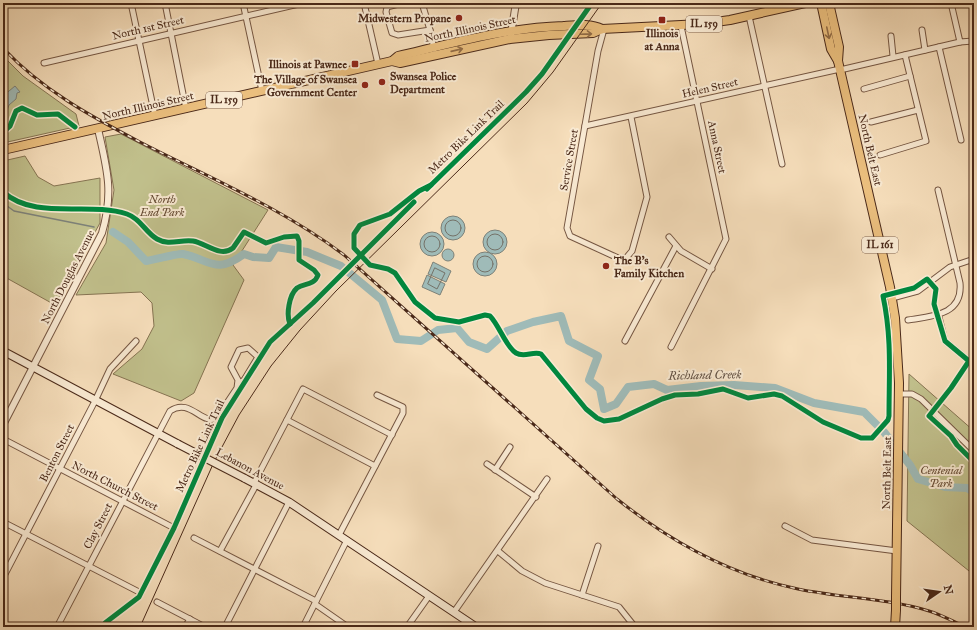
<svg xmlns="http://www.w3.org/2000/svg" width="977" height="630" font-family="'IM FELL Great Primer',serif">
<rect width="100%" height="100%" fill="#f6debb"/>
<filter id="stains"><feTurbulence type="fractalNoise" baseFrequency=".005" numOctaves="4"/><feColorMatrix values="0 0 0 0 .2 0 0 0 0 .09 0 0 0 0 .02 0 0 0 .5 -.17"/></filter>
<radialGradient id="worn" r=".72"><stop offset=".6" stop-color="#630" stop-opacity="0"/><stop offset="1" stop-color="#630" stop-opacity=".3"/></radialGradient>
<g fill="#c1c08c" stroke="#867452">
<polygon points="3,56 23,76 76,114 79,126 3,143"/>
<polygon points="121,134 268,210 233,265 244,280 194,393 181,401 113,374 142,349 154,326 152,303 141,292 76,295 106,243 114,190 105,137"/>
<polygon points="25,156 38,177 54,186 100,178 100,223 55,305 3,276 3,161"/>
<polygon points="909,374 974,431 974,575 907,521"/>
</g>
<g fill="#9fbbb8" stroke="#7d8178">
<polygon points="15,86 20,92 17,93 16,99 9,105 3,121 3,96"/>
<circle cx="453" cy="228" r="12"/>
<circle cx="495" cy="242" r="12"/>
<circle cx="432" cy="244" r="12"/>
<circle cx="448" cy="255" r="6"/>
<circle cx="485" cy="264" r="12"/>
<polygon points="433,262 451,271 446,282 428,274"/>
<polygon points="427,275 445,284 440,295 422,287"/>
</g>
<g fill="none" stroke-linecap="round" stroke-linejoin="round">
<g stroke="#747268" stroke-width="1">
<circle cx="453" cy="228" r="8"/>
<circle cx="495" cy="242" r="8"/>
<circle cx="432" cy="244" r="8"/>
<circle cx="485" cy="264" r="8"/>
<polygon points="435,268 445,273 437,289 428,284"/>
</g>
<polyline stroke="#7d8178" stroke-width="1.5" points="3,203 14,211 94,227"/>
<path stroke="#9fbbb8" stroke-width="8" d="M113,232L128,242L146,261C153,260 178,253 183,254C211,260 215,275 244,254L253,257L269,258L276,247L307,252L341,266L382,300L397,339L421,341L438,330L457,328L469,342L487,349L507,331L533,322L561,316L569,341L598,356L589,380L600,389L604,409L616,404L628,387L654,384L667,390L701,386L734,385L775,388L814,403L864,412L884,432L910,465L918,479L945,487L967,488L974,492"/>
<g stroke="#755642" stroke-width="7">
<g id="minor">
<polyline points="131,3 155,116"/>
<polyline points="165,3 186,109"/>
<polyline points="243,3 262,91"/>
<polyline points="364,3 378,64"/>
<polyline points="402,3 387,7 386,12 392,33 398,35 430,30 422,3"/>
<polyline points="951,3 960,42 973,41 974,47"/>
<polyline points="749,16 782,164"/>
<polyline points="604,29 598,51 567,228 570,236 618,258 626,258 632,251 647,197 631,117"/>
<polyline points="430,30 434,49"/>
<polyline points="922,30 925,50"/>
<polyline points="891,36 893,56"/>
<polyline points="939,47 961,140"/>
<polyline points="44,63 303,3"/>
<polyline points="840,70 960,42"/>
<polyline points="864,89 910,76"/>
<polyline points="871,122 918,110"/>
<polyline points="585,126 840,69"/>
<polyline points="880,155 926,141 905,55"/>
<polyline points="669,237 681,251 712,269"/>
<polyline points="892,298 918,291 950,267 974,259"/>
<polyline points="938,313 945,341 974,365"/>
<path d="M908,320C933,316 963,315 960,283L938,190"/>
<polyline points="625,341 676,246"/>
<polyline points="671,347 726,239 681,26"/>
<polyline points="899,394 912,394 921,399 974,451"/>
<polyline points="287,420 375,466"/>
<polyline points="3,439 174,528"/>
<polyline points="487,464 536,497"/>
<polyline points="495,470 510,447"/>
<polyline points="254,483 303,389 392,435"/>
<polyline points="3,522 141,593"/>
<polyline points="785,526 812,540 897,551"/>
<polyline points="339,535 403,413 403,407 377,395"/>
<polyline points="194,538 316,601"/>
<polyline points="220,551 256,485"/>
<polyline points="498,551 522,571 545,583 619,607 635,627"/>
<polyline points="3,578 95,401 110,369 136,341"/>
<polyline points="582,595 598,546"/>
<polyline points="157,602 205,627"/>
<polyline points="315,604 348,627"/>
<polyline points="454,612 547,479"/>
<path d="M57,627L170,411C190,397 202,426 217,418L237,388L238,380L231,367L239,350L248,348L258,357L244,380L238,384"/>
<polyline points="185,627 190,619"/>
<polyline points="225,627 289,502"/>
<polyline points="303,627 347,540"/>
<polyline points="407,627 429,596"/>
</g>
</g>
<g stroke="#755642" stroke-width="8">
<g id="tertiary">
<polyline points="511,34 516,3"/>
<path d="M3,425L102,233C114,192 107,169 98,129"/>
</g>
</g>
<g stroke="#4a2919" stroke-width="9">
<g id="secondary">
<polyline points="3,351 178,444"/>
<polyline points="244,478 289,502 476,627"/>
</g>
</g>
<g stroke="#4a2919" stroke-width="10">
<g id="primary">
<polyline points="821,3 831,49 838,61"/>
<polyline points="829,3 839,47 838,61 890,287 895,318 899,383 896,597"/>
<polyline points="392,61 400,63 510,39 549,35 593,33 602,29 701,24 730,20 805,3"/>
<path d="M3,150L392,61L398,56C453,43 506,28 563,26C576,25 591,23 602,29"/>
<polyline points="895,627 896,610"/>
</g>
</g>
<use href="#minor" stroke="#f9ead3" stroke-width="5"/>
<use href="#tertiary" stroke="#f9ead3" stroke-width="6"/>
<use href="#secondary" stroke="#f9ead3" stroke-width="7"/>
<use href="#primary" stroke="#ebbf7e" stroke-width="8"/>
<polyline stroke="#4a2919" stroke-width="1" points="140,627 214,462 239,415 271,366 300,330 336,291 527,103 553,72 602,3"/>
<g stroke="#4a2919" stroke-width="3">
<path id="rail" d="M3,48C41,89 90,116 140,142C208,177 282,208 344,255L617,499C671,542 730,575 798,589C841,598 887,598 929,611C942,615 954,622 966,627"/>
</g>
<use href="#rail" stroke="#f9ead3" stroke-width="1.5" stroke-dasharray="4.5" stroke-linecap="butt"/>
<g stroke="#4a2919" stroke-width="9" stroke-linecap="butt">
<polyline id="secondary-bridge" points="178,444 244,478"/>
</g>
<g stroke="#4a2919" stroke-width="10" stroke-linecap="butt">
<polyline id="primary-bridge" points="896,610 896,597"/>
</g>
<use href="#secondary-bridge" stroke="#f9ead3" stroke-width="7"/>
<use href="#primary-bridge" stroke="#ebbf7e" stroke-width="8"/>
<g stroke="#f9ead3" stroke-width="8">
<g id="cycleway">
<polyline points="3,132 10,126 16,111 22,108 37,115 58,114 75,127"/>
<path d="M431,185L419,191L390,214L360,225L354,234V248L370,265L388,269L395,273L415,302L435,318L459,322L485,315L490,316C499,325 506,347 516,353C524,358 533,351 541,354L586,409L597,418L604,421L619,419L662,399L675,395L698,394L723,389L748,398L774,394L782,396L823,422L861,438H872L888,420L889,416C889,372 892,339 883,296L914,288L927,279L936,289L934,304L945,341L969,361L951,388L929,416L951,436L957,445L974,462"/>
<polyline points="427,189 526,92 542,74 592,3"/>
<path d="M3,192C36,221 88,201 127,214C141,219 145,232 157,239C169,246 181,239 193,241C206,243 220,258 233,248L244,232L266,243L284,237L297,236L299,241V260L314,270L318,275C314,286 304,283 297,288C289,295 286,315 290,324"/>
<polyline points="103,627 105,623 139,597 141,593 174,528 222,418 270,342 313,303 414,202"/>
</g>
</g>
<use href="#cycleway" stroke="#00873e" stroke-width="5"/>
</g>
<defs><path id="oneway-shaft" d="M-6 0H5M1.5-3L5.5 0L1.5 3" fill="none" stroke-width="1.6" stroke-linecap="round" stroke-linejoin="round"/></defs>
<g stroke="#926c46">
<use href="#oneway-shaft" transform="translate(828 33) rotate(78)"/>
<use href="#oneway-shaft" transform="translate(586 34) rotate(-2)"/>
<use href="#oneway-shaft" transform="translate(457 50) rotate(-13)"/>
</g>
<g fill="#8f2418" stroke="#f9ead3" stroke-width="1.5">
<circle cx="459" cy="18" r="4"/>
<rect x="658" y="16" width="8" height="8" rx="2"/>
<rect x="351" y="60" width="8" height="8" rx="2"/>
<circle cx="382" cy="82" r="4"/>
<circle cx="365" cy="85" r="4"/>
<circle cx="606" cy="266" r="4"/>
</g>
<g text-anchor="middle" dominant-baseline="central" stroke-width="4" stroke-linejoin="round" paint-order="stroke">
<g fill="#f9ead3" stroke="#7e6351" stroke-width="1">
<rect x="686" y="16" width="36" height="16" rx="3"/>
<rect x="206" y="92" width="36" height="16" rx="3"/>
<rect x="862" y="237" width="36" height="16" rx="3"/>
</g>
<g font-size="10" font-weight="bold" fill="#4a2919">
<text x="704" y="24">IL 159</text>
<text x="224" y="100">IL 159</text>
<text x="880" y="245">IL 161</text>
</g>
<g font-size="11" font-weight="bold" fill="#4a2919" stroke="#f9ead3" text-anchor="end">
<text x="451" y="18">Midwestern Propane</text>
<text x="662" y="33" text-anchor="middle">Illinois<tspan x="662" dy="13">at Anna</tspan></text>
<text x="347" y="64">Illinois at Pawnee</text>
<text x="390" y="76" text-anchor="start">Swansea Police<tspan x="390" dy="13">Department</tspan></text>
<text x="357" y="79">The Village of Swansea<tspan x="357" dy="13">Government Center</tspan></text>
<text x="614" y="260" text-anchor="start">The B's<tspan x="614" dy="13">Family Kitchen</tspan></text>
</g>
<g font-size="11" fill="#4a2919" stroke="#f9ead3">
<text transform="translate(148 28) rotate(-13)">North 1st Street</text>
<text transform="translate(470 29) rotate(-12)">North Illinois Street</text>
<text transform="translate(710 88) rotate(-13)">Helen Street</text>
<text transform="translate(148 106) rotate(-13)">North Illinois Street</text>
<text transform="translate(466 137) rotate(-44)">Metro Bike Link Trail</text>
<text transform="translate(717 147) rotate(78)">Anna Street</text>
<text transform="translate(870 150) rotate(77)">North Belt East</text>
<text transform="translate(569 160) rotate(-80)">Service Street</text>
<text transform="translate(68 277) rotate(-63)">North Douglas Avenue</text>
<text transform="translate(200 446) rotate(-65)">Metro Bike Link Trail</text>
<text transform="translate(57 453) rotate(-63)">Benton Street</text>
<text transform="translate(250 469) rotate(28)">Lebanon Avenue</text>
<text transform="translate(887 473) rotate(-89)">North Belt East</text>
<text transform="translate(115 486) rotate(27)">North Church Street</text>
<text transform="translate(98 526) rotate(-63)">Clay Street</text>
</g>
<g font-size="11" font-style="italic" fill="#624730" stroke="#f9ead3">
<text x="162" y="199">North<tspan x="162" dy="13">End Park</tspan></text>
<text x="941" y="470">Centenial<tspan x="941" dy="13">Park</tspan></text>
</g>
<g font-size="12" font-style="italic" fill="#5f4e41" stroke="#f9ead3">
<text transform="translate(705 375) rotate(-1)">Richland Creek</text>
</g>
</g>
<rect width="977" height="630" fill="none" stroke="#f6debb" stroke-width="16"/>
<rect x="4" y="4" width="969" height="622" fill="none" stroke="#4a2919" stroke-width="2"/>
<rect x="8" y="8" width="961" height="614" fill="none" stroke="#4a2919"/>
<g transform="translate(939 592) rotate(77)" stroke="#f9ead3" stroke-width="3" paint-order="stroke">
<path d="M0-3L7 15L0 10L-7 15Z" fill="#4a2919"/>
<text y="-6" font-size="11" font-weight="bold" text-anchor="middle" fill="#4a2919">N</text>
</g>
<rect width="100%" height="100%" filter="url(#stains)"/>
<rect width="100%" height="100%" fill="url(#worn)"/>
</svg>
